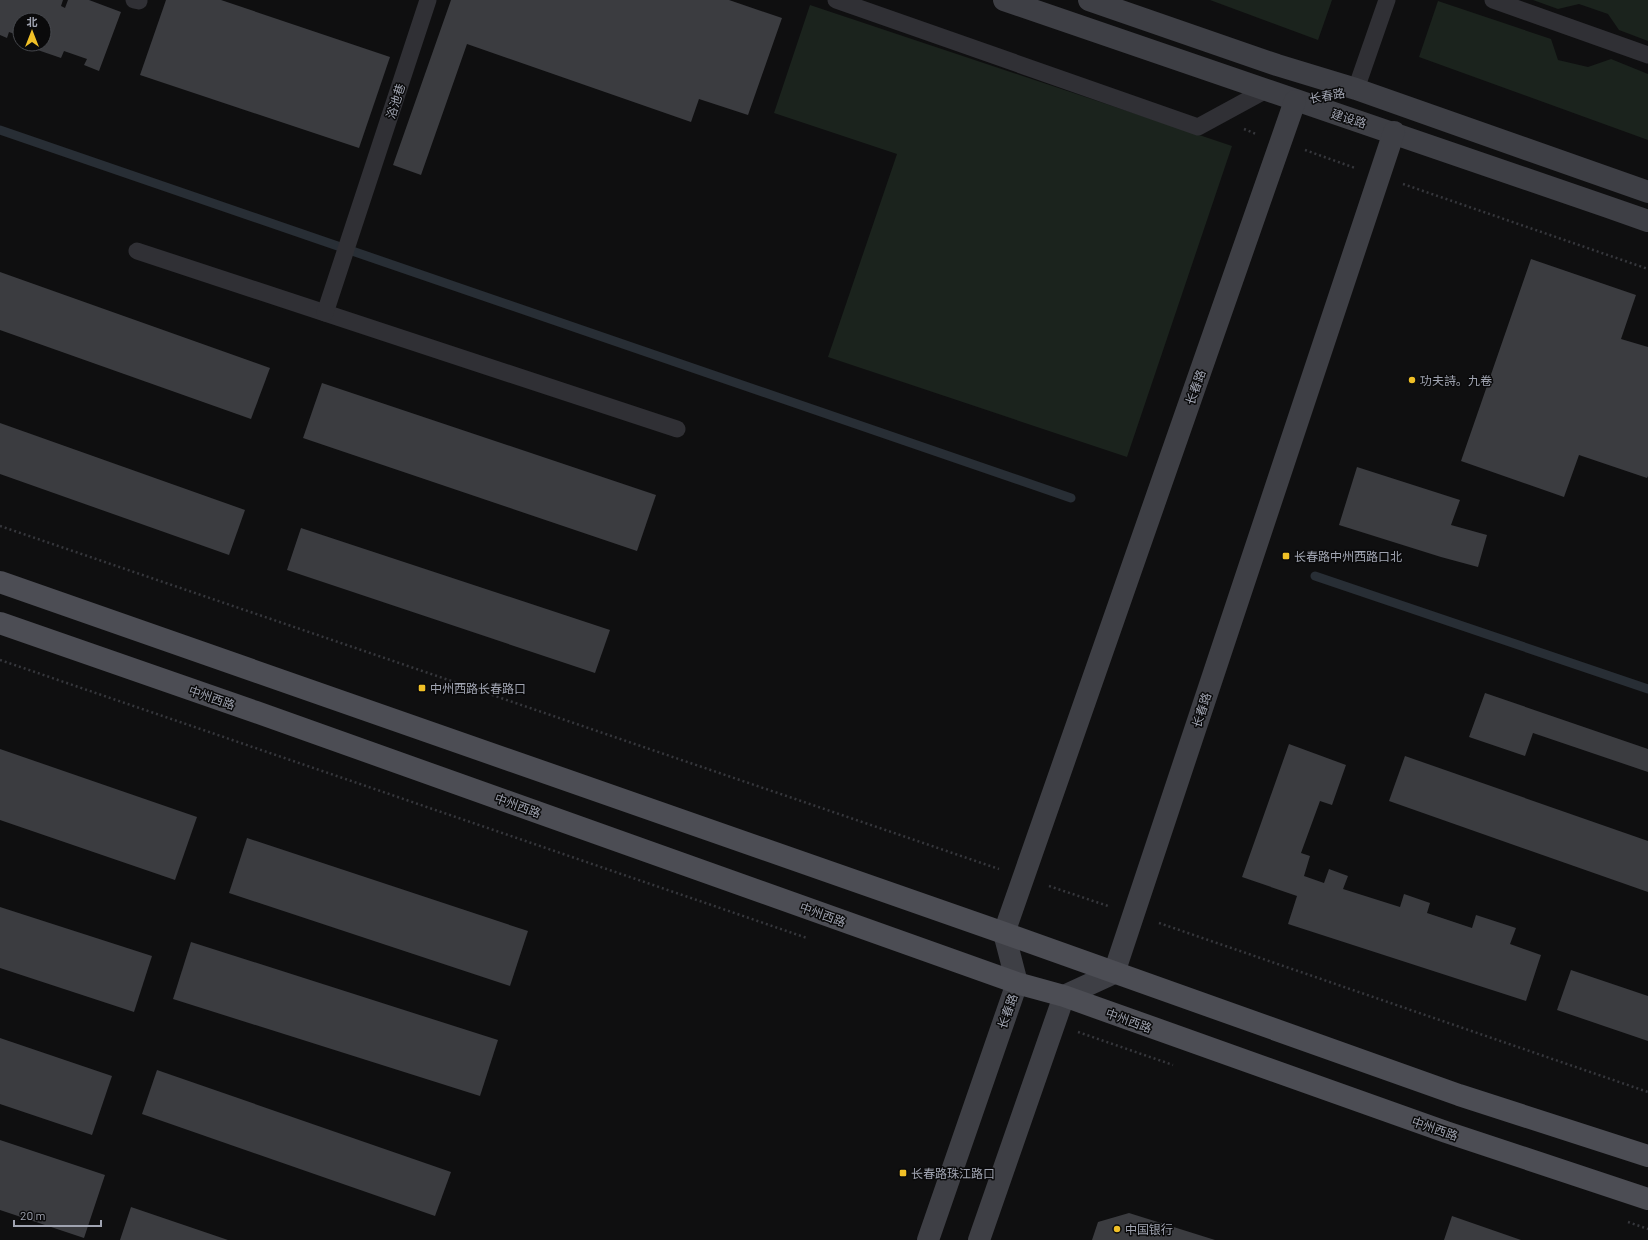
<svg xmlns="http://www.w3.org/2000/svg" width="1648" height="1240" font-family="Barlow,'Noto Sans SC',sans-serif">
<rect width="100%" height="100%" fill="#0f0f10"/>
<g fill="#1b231d">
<polygon points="1210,0 1332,0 1318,40"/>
<polygon points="1533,0 1648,0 1648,41 1619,30 1608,14 1579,4 1558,9"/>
<polygon points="1438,1 1551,39 1558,60 1588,67 1611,59 1648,74 1648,140 1419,57"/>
<polygon points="810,5 1232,146 1127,457 828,357 897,154 774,113"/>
</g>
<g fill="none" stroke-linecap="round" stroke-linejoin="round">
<g stroke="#282e35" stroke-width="9">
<polyline points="0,130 1071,498"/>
<polyline points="1315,576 1648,689"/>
</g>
</g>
<g fill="#3b3c40">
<polygon points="0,0 63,0 61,6 65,8 68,0 89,0 121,12 99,71 84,65 87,59 64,51 61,58 26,46 27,44 44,44 44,20 20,20 20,36 9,32 7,38 0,35"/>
<polygon points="166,0 221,0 390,57 359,148 140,75"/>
<polygon points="451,0 729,0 782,18 748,115 699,99 691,122 467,44 421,175 393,165"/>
<polygon points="1531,259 1636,295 1621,339 1648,347 1648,476 1647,478 1579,455 1564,497 1461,461"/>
<polygon points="0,272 270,368 251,419 0,330"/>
<polygon points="322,383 656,495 637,551 303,438"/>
<polygon points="0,423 245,510 229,555 0,474"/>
<polygon points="1357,467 1460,500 1451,525 1487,535 1478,567 1441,557 1339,525"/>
<polygon points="301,528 610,630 595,673 287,570"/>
<polygon points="1485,693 1648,749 1648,772 1533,733 1525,756 1469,737"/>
<polygon points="1289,744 1346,765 1332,805 1320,801 1301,853 1310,856 1304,876 1324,883 1329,869 1348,876 1343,889 1400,907 1404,894 1430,903 1427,913 1472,928 1476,915 1516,928 1510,944 1541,955 1526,1001 1288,924 1297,896 1242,877"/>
<polygon points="0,749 197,817 175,880 0,820"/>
<polygon points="1405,756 1648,841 1648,892 1389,801"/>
<polygon points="247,838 528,931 510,986 229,893"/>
<polygon points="0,907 152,956 134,1012 0,968"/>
<polygon points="191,942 498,1040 480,1096 173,999"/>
<polygon points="1571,970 1648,996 1648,1041 1557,1010"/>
<polygon points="0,1038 112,1076 92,1135 0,1104"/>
<polygon points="157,1070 451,1172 435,1216 142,1114"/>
<polygon points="0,1140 105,1175 84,1238 0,1210"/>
<polygon points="131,1207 228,1240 120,1240"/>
<polygon points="1129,1213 1215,1240 1092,1240 1098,1222"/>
<polygon points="1452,1216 1521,1240 1444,1240"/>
</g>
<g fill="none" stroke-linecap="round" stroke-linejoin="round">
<g stroke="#36373c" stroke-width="2.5" stroke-dasharray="2 3" stroke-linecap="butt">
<polyline points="1244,129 1256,134"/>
<polyline points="1305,150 1355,168"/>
<polyline points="1403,184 1648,269"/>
<polyline points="0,526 999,869"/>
<polyline points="0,660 807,938"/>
<polyline points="1049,886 1108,906"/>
<polyline points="1159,923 1648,1092"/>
<polyline points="1078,1032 1173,1065"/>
<polyline points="1628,1222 1648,1229"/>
</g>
<g stroke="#303035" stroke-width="17">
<polyline points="134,0 139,1 139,0"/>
<polyline points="836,0 1198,127 1266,90"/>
<polyline points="1493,0 1648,55"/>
<polyline points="1356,89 1387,0"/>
<polyline points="137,251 677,429"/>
<polyline points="325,313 428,0"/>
</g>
<g stroke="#3e3f45" stroke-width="22">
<path d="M1004,0C1219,74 1434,146 1648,221"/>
<polyline points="1089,0 1277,65 1356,89 1648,192"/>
<polyline points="928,1240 1017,983 1004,933 1295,101"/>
<polyline points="979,1240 1064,996 1114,973 1394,132"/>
</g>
<g stroke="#4c4d54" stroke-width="22">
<polyline points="0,582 1004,933 1459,1095 1648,1156"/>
<polyline points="0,623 256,712 1017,983 1064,996 1446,1132 1648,1199"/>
</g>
</g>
<g fill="#f0c027" stroke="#0a0a0b" stroke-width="1.5">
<circle cx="1412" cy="380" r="4"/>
<rect x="1282" y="552" width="8" height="8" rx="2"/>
<rect x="418" y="684" width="8" height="8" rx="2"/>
<rect x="899" y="1169" width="8" height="8" rx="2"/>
<circle cx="1117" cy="1229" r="4"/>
</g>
<g text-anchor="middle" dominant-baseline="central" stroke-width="3" stroke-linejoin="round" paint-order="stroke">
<g font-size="12" fill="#a0a4b1" stroke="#0a0a0b">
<text transform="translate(1327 95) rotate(-10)">长春路</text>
<text transform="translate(395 101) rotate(-72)">浴池巷</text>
<text transform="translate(1349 118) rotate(18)">建设路</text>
<text transform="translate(1195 387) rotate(-71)">长春路</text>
<text transform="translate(212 697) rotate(19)">中州西路</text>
<text transform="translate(1201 710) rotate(-72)">长春路</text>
<text transform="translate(518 805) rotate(20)">中州西路</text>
<text transform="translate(823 914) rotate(20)">中州西路</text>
<text transform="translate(1007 1011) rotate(-71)">长春路</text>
<text transform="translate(1129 1020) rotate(20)">中州西路</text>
<text transform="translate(1435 1128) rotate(19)">中州西路</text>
</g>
<g font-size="12" fill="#a0a4b1" stroke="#0a0a0b" text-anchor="start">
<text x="1420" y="380">功夫詩。九卷</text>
<text x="1294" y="556">长春路中州西路口北</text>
<text x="430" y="688">中州西路长春路口</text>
<text x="911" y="1173">长春路珠江路口</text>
<text x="1125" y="1229">中国银行</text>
</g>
</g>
<g transform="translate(32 32)"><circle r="19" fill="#0a0a0b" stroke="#46484d"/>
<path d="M0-3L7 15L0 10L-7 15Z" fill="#f0c027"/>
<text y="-6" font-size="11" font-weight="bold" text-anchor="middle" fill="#a0a4b1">北</text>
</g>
<path d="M14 1220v6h87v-6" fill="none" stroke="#a0a4b1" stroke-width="2"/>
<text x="20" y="1220" font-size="12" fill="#a0a4b1" stroke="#0a0a0b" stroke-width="3" paint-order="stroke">20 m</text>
</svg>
